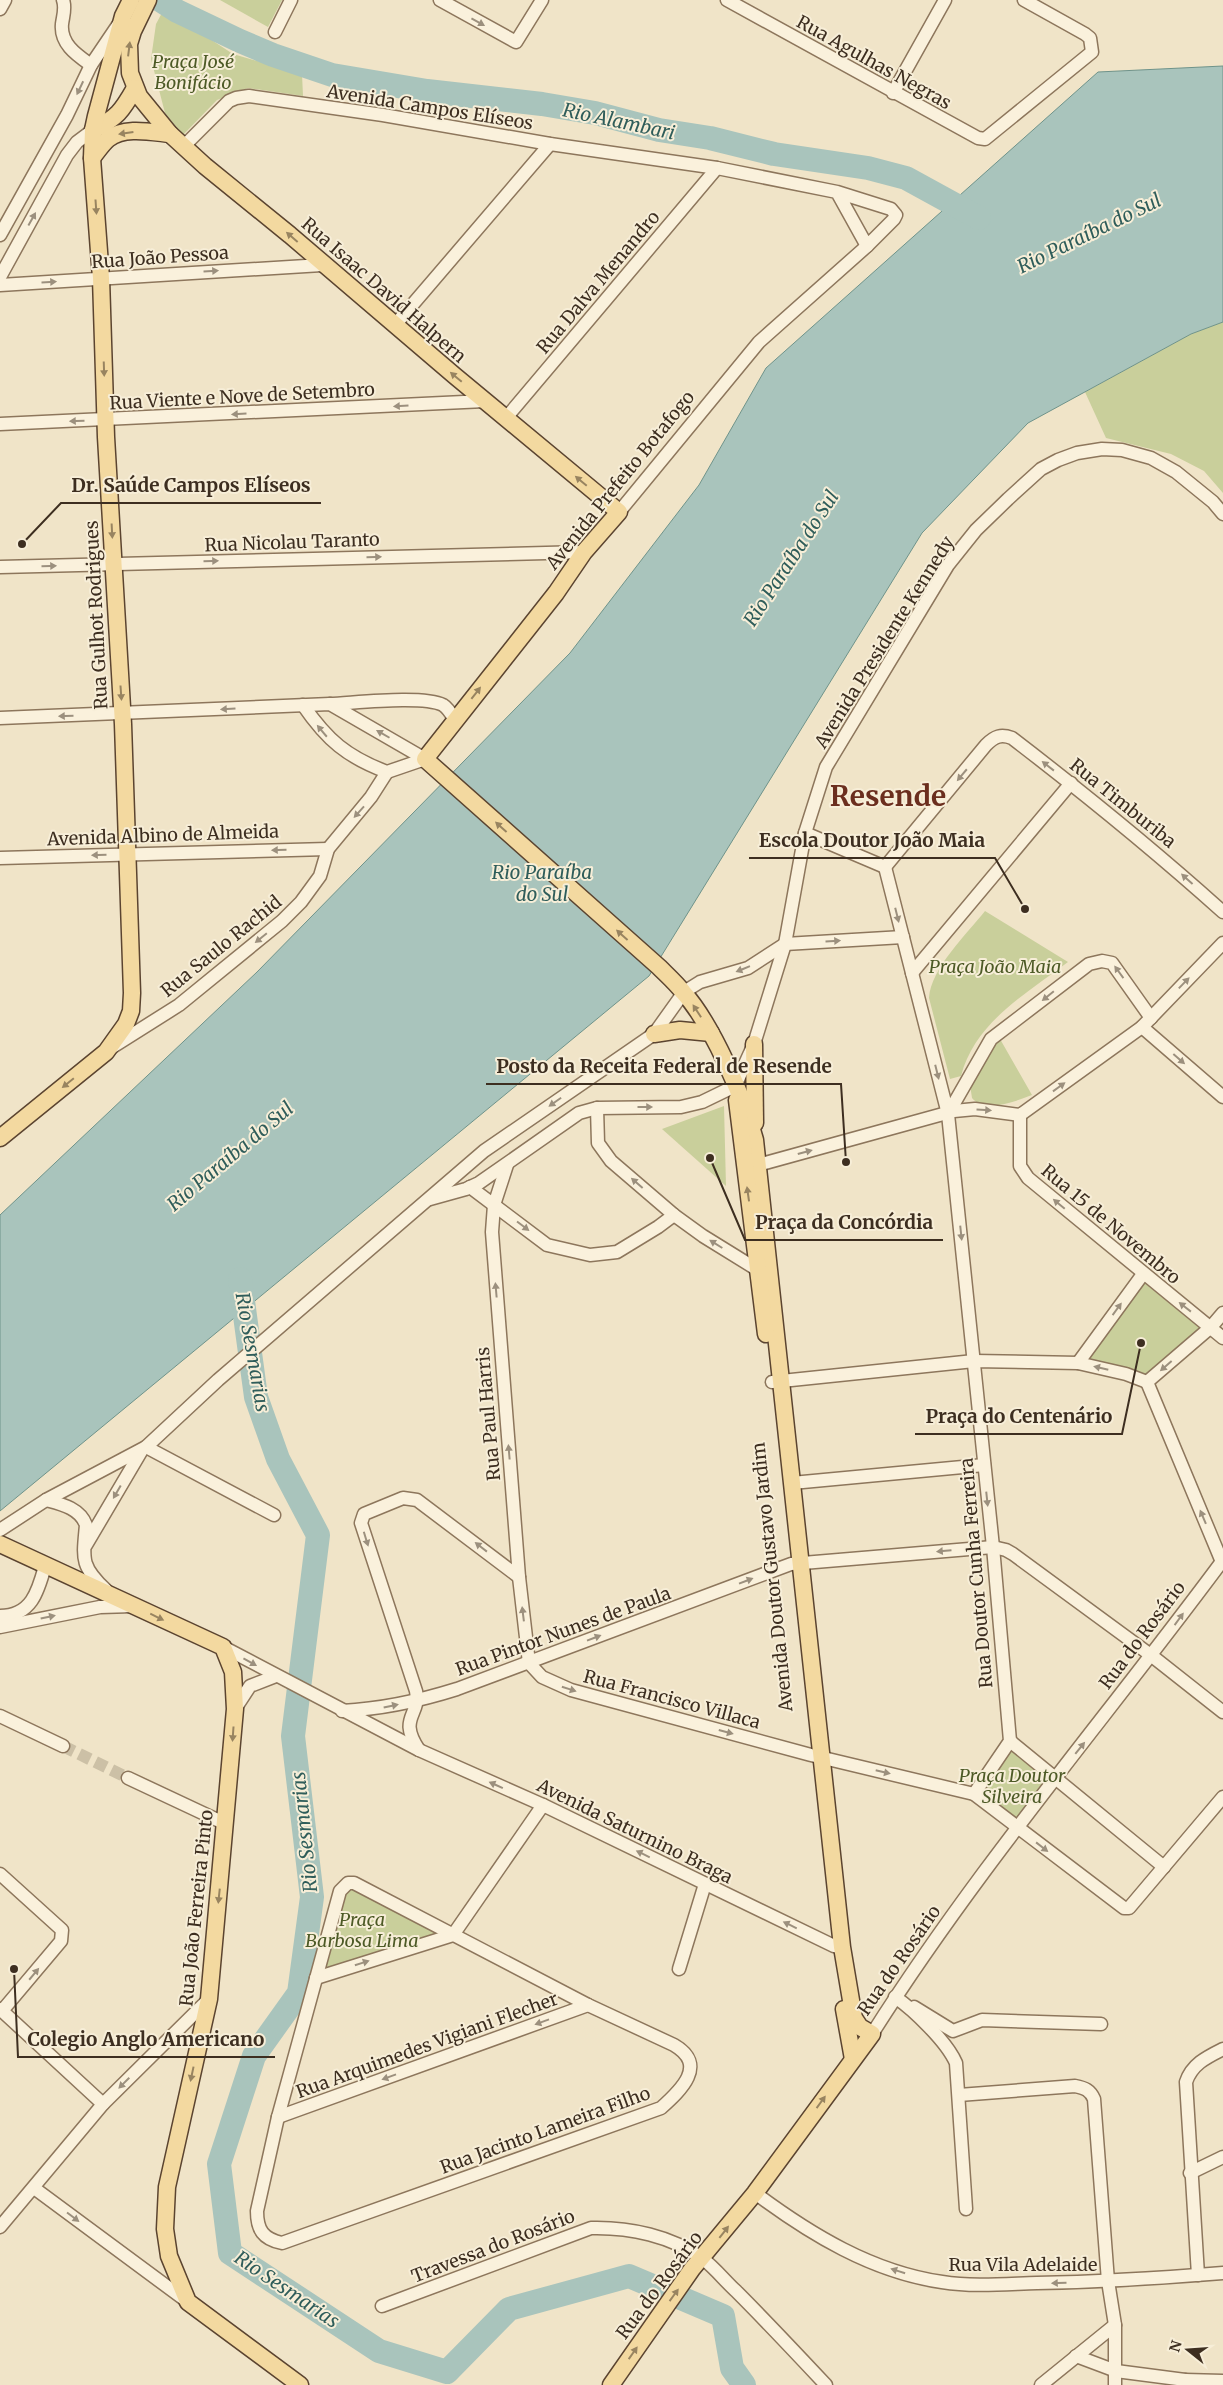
<svg xmlns="http://www.w3.org/2000/svg" width="1223" height="2385" font-family="Merriweather,serif">
<rect width="100%" height="100%" fill="#f0e4c8"/>
<g fill="#c9cf9b">
<polygon points="220,0 282,0 268,27"/>
<polygon points="164,9 233,54 302,74 303,96 248,88 217,100 183,135 165,113 151,59 156,24"/>
<polygon points="1223,322 1223,493 1204,471 1171,454 1106,438 1085,392 1191,334"/>
<path d="M985,911L1068,962C1026,994 975,1022 961,1076L950,1079L929,998C931,968 967,934 985,911Z"/>
<path d="M1000,1039L1032,1095C1016,1101 985,1114 972,1098L970,1085L993,1043Z"/>
<polygon points="724,1106 726,1186 662,1129"/>
<polygon points="1142,1281 1200,1328 1149,1376 1086,1358"/>
<polygon points="1008,1747 1047,1778 1017,1821 976,1793"/>
<polygon points="347,1887 439,1935 319,1974"/>
</g>
<polygon fill="#a9c4bc" stroke="#6f938a" points="1223,66 1223,322 1191,334 1028,423 922,533 649,976 0,1511 0,1215 257,972 570,653 699,485 766,368 1098,72"/>
<g fill="none" stroke-linecap="round" stroke-linejoin="round">
<g stroke="#a9c4bc" stroke-width="24">
<polyline points="160,0 177,11 240,41 273,55 332,75 427,91 542,104 595,113 659,130 710,138 774,154 868,168 906,178 979,218"/>
<polyline points="240,1279 256,1397 278,1459 318,1535 293,1736 312,1897 299,1993 254,2056 219,2164 230,2253 379,2351 447,2372 509,2309 629,2276 723,2316 732,2368 744,2385"/>
</g>
<polyline stroke="#ccc0a6" stroke-width="12" stroke-dasharray="12 6" stroke-linecap="butt" points="63,1746 128,1778"/>
<g stroke="#8d765c" stroke-width="15">
<g id="minor">
<path d="M63,0C66,8 63,16 62,24C60,44 77,55 91,65"/>
<polyline points="440,0 516,42 542,0"/>
<polyline points="727,0 978,138 985,139 1092,52 1090,38 1085,34 1024,0"/>
<polyline points="0,9 5,0"/>
<polyline points="275,32 291,0"/>
<polyline points="893,93 945,0"/>
<polyline points="183,147 229,101 236,98 249,96 383,115 550,144 717,168 837,192 891,209 896,215 894,219 867,246 837,192"/>
<polyline points="0,235 67,115 91,65 118,25"/>
<polyline points="0,277 67,155 77,142 93,130"/>
<polyline points="0,285 322,265"/>
<polyline points="395,325 550,144"/>
<polyline points="506,418 717,168"/>
<polyline points="0,424 485,401"/>
<polyline points="619,512 759,342 867,246"/>
<polyline points="0,567 584,552"/>
<path d="M330,704C355,703 423,695 443,705C448,708 452,715 455,720"/>
<path d="M303,705C327,740 347,757 387,772L425,759"/>
<polyline points="0,718 330,704 425,759"/>
<polyline points="805,833 885,867"/>
<polyline points="0,858 328,849"/>
<polyline points="885,867 948,1114 993,1547 1010,1741 974,1794"/>
<path d="M885,867L986,745C995,736 1001,734 1012,738C1085,794 1155,851 1223,912"/>
<polyline points="785,944 903,937"/>
<polyline points="912,973 1071,783"/>
<polyline points="1142,1027 1223,1097"/>
<polyline points="111,1048 179,1005 282,921 301,902 320,876 328,849 371,797 387,772"/>
<polyline points="597,1108 598,1143 611,1161 674,1215 703,1236 758,1270 765,1270"/>
<polyline points="948,1114 991,1039 1089,964 1102,961 1112,963 1151,1018"/>
<polyline points="1020,1115 1020,1166 1028,1178 1223,1338"/>
<polyline points="507,1165 494,1205 492,1232 519,1577 529,1663 542,1677 571,1690 811,1755 974,1794 1124,1908 1129,1908 1223,1797"/>
<polyline points="758,1165 954,1111 975,1109 1020,1115 1142,1027 1223,943"/>
<polyline points="470,1187 547,1245 590,1255 617,1252 658,1227 674,1215"/>
<polyline points="430,1199 466,1189 479,1183 579,1113 597,1108 681,1107 702,1102 735,1086 754,1044 785,944 805,833 826,767 948,565 976,530 1008,499 1041,469 1058,460 1077,453 1102,449 1122,450 1151,458 1176,472 1213,502 1223,514"/>
<polyline points="1078,1363 1143,1274"/>
<polyline points="772,1382 974,1361 1078,1363 1126,1374 1147,1382"/>
<polyline points="1147,1382 1222,1562"/>
<polyline points="1147,1382 1211,1327 1223,1313"/>
<polyline points="146,1447 274,1515"/>
<polyline points="792,1483 984,1465"/>
<path d="M46,1500C61,1504 80,1508 86,1525C83,1558 80,1566 106,1590"/>
<polyline points="0,1530 46,1500 146,1447 218,1380 484,1151 654,1034 684,992 700,982 748,968 785,944"/>
<polyline points="86,1545 142,1450"/>
<path d="M0,1616C31,1616 38,1592 45,1566"/>
<polyline points="0,1627 100,1607 133,1606"/>
<polyline points="223,1647 419,1750 543,1805 834,1946 842,1947"/>
<polyline points="235,1709 250,1686 276,1676"/>
<path d="M342,1711C382,1709 419,1701 457,1689L791,1564L993,1547L1006,1550L1013,1554L1152,1656L1223,1712"/>
<polyline points="0,1716 63,1746"/>
<polyline points="1010,1741 1164,1867"/>
<path d="M419,1750C397,1717 421,1716 416,1691L361,1523L364,1514L403,1498L417,1500L519,1577"/>
<polyline points="128,1778 226,1824"/>
<polyline points="0,1874 62,1930 61,1941 2,2011"/>
<path d="M348,1883H354L588,2005L674,2045C708,2065 681,2090 661,2108L282,2243C263,2239 257,2230 257,2211L278,2117L340,1891Z"/>
<polyline points="679,1969 705,1884"/>
<polyline points="316,1978 453,1935 543,1805"/>
<path d="M895,1997C914,2010 947,2042 956,2063L966,2209"/>
<polyline points="914,2007 953,2031 982,2020 1101,2024"/>
<polyline points="0,2009 103,2104"/>
<path d="M872,2034C977,1868 1106,1718 1223,1560"/>
<path d="M959,2095L1075,2086C1085,2088 1090,2090 1094,2099L1108,2281L1115,2325V2385"/>
<polyline points="278,2117 588,2005"/>
<polyline points="1190,2173 1223,2157"/>
<polyline points="34,2188 188,2302"/>
<path d="M755,2193C810,2234 872,2272 942,2282C973,2287 1005,2284 1037,2283C1099,2282 1161,2278 1223,2273"/>
<polyline points="0,2227 103,2104 209,1999"/>
<path d="M1198,2275L1186,2082C1192,2064 1207,2057 1223,2049"/>
<path d="M382,2306L591,2228C629,2227 672,2236 703,2259C715,2268 725,2281 736,2291C767,2322 796,2353 826,2385"/>
<polyline points="1076,2356 1116,2371 1185,2380 1192,2385"/>
<polyline points="1185,2380 1223,2381"/>
<polyline points="1041,2385 1115,2325"/>
</g>
</g>
<g stroke="#5b4430" stroke-width="19">
<g id="major">
<path d="M148,0L133,31L129,44L130,73L139,96L170,134L205,166L290,235L455,376L619,512L584,552L556,593L425,759L659,967C667,975 676,983 683,992C712,1024 744,1098 755,1140L842,1947L854,2018L860,2027L872,2034L755,2193L692,2269L611,2385"/>
<path d="M93,130C117,118 122,111 135,88"/>
<path d="M92,158C97,152 102,144 108,139C124,126 151,132 170,134"/>
<polyline points="654,1034 680,1030 711,1033"/>
<polyline points="754,1044 755,1123"/>
<polyline points="737,1100 766,1334"/>
<polyline points="0,1138 106,1052 126,1024 131,1011 132,993 123,724 106,437 101,278 92,158 93,130 96,116 123,16 131,0"/>
<polyline points="0,1544 223,1647 233,1672 235,1709 209,1999 167,2187 165,2229 169,2256 188,2302 300,2385"/>
<polyline points="844,2009 853,2059"/>
</g>
</g>
<use href="#minor" stroke="#faf1dc" stroke-width="12"/>
<use href="#major" stroke="#f3d9a0" stroke-width="16"/>
</g>
<defs><path id="oneway-solid" d="M-6-.8H1V-3.2L6.5 0L1 3.2V.8H-6Z" transform="scale(1.25)"/></defs>
<g fill="#9c907e">
<use href="#oneway-solid" transform="translate(478 22) rotate(29)"/>
<use href="#oneway-solid" transform="translate(80 88) rotate(115)"/>
<use href="#oneway-solid" transform="translate(32 219) rotate(-61)"/>
<use href="#oneway-solid" transform="translate(211 271) rotate(-4)"/>
<use href="#oneway-solid" transform="translate(49 282) rotate(-3)"/>
<use href="#oneway-solid" transform="translate(401 406) rotate(177)"/>
<use href="#oneway-solid" transform="translate(239 414) rotate(177)"/>
<use href="#oneway-solid" transform="translate(77 421) rotate(178)"/>
<use href="#oneway-solid" transform="translate(374 557) rotate(-2)"/>
<use href="#oneway-solid" transform="translate(211 561) rotate(-2)"/>
<use href="#oneway-solid" transform="translate(49 566) rotate(-2)"/>
<use href="#oneway-solid" transform="translate(228 709) rotate(177)"/>
<use href="#oneway-solid" transform="translate(66 716) rotate(178)"/>
<use href="#oneway-solid" transform="translate(322 731) rotate(-130)"/>
<use href="#oneway-solid" transform="translate(383 734) rotate(-150)"/>
<use href="#oneway-solid" transform="translate(1048 766) rotate(-142)"/>
<use href="#oneway-solid" transform="translate(962 775) rotate(130)"/>
<use href="#oneway-solid" transform="translate(359 812) rotate(132)"/>
<use href="#oneway-solid" transform="translate(279 850) rotate(179)"/>
<use href="#oneway-solid" transform="translate(99 855) rotate(178)"/>
<use href="#oneway-solid" transform="translate(1187 879) rotate(-138)"/>
<use href="#oneway-solid" transform="translate(897 915) rotate(76)"/>
<use href="#oneway-solid" transform="translate(261 938) rotate(141)"/>
<use href="#oneway-solid" transform="translate(833 941) rotate(-3)"/>
<use href="#oneway-solid" transform="translate(743 969) rotate(158)"/>
<use href="#oneway-solid" transform="translate(1119 972) rotate(-126)"/>
<use href="#oneway-solid" transform="translate(1184 983) rotate(-46)"/>
<use href="#oneway-solid" transform="translate(1048 996) rotate(141)"/>
<use href="#oneway-solid" transform="translate(1179 1059) rotate(41)"/>
<use href="#oneway-solid" transform="translate(937 1072) rotate(76)"/>
<use href="#oneway-solid" transform="translate(1059 1087) rotate(-36)"/>
<use href="#oneway-solid" transform="translate(555 1102) rotate(145)"/>
<use href="#oneway-solid" transform="translate(645 1107)"/>
<use href="#oneway-solid" transform="translate(984 1110) rotate(4)"/>
<use href="#oneway-solid" transform="translate(805 1152) rotate(-15)"/>
<use href="#oneway-solid" transform="translate(637 1183) rotate(-139)"/>
<use href="#oneway-solid" transform="translate(1059 1204) rotate(-140)"/>
<use href="#oneway-solid" transform="translate(523 1226) rotate(37)"/>
<use href="#oneway-solid" transform="translate(961 1233) rotate(84)"/>
<use href="#oneway-solid" transform="translate(716 1244) rotate(-148)"/>
<use href="#oneway-solid" transform="translate(496 1290) rotate(-95)"/>
<use href="#oneway-solid" transform="translate(1185 1307) rotate(-142)"/>
<use href="#oneway-solid" transform="translate(1117 1309) rotate(-54)"/>
<use href="#oneway-solid" transform="translate(1166 1366) rotate(139)"/>
<use href="#oneway-solid" transform="translate(1101 1368) rotate(-167)"/>
<use href="#oneway-solid" transform="translate(509 1452) rotate(-95)"/>
<use href="#oneway-solid" transform="translate(117 1492) rotate(120)"/>
<use href="#oneway-solid" transform="translate(987 1499) rotate(84)"/>
<use href="#oneway-solid" transform="translate(1203 1517) rotate(-113)"/>
<use href="#oneway-solid" transform="translate(366 1539) rotate(73)"/>
<use href="#oneway-solid" transform="translate(481 1547) rotate(-142)"/>
<use href="#oneway-solid" transform="translate(944 1551) rotate(175)"/>
<use href="#oneway-solid" transform="translate(746 1581) rotate(-21)"/>
<use href="#oneway-solid" transform="translate(523 1614) rotate(-97)"/>
<use href="#oneway-solid" transform="translate(48 1617) rotate(-12)"/>
<use href="#oneway-solid" transform="translate(1179 1619) rotate(-54)"/>
<use href="#oneway-solid" transform="translate(594 1638) rotate(-21)"/>
<use href="#oneway-solid" transform="translate(250 1662) rotate(29)"/>
<use href="#oneway-solid" transform="translate(569 1689) rotate(18)"/>
<use href="#oneway-solid" transform="translate(391 1706) rotate(-12)"/>
<use href="#oneway-solid" transform="translate(726 1732) rotate(15)"/>
<use href="#oneway-solid" transform="translate(1080 1748) rotate(-51)"/>
<use href="#oneway-solid" transform="translate(883 1772) rotate(13)"/>
<use href="#oneway-solid" transform="translate(496 1785) rotate(-156)"/>
<use href="#oneway-solid" transform="translate(1042 1847) rotate(38)"/>
<use href="#oneway-solid" transform="translate(643 1854) rotate(-154)"/>
<use href="#oneway-solid" transform="translate(790 1925) rotate(-154)"/>
<use href="#oneway-solid" transform="translate(362 1963) rotate(-18)"/>
<use href="#oneway-solid" transform="translate(34 1974) rotate(-50)"/>
<use href="#oneway-solid" transform="translate(542 2022) rotate(160)"/>
<use href="#oneway-solid" transform="translate(389 2077) rotate(160)"/>
<use href="#oneway-solid" transform="translate(124 2083) rotate(135)"/>
<use href="#oneway-solid" transform="translate(73 2217) rotate(37)"/>
<use href="#oneway-solid" transform="translate(898 2271) rotate(-162)"/>
<use href="#oneway-solid" transform="translate(1059 2283) rotate(178)"/>
</g>
<g fill="#988460">
<use href="#oneway-solid" transform="translate(129 49) rotate(-83)"/>
<use href="#oneway-solid" transform="translate(126 133) rotate(172)"/>
<use href="#oneway-solid" transform="translate(96 207) rotate(86)"/>
<use href="#oneway-solid" transform="translate(292 237) rotate(-139)"/>
<use href="#oneway-solid" transform="translate(104 369) rotate(88)"/>
<use href="#oneway-solid" transform="translate(456 377) rotate(-140)"/>
<use href="#oneway-solid" transform="translate(581 481) rotate(-140)"/>
<use href="#oneway-solid" transform="translate(112 531) rotate(87)"/>
<use href="#oneway-solid" transform="translate(121 693) rotate(86)"/>
<use href="#oneway-solid" transform="translate(476 693) rotate(-52)"/>
<use href="#oneway-solid" transform="translate(501 827) rotate(-138)"/>
<use href="#oneway-solid" transform="translate(622 935) rotate(-138)"/>
<use href="#oneway-solid" transform="translate(697 1011) rotate(-123)"/>
<use href="#oneway-solid" transform="translate(68 1083) rotate(141)"/>
<use href="#oneway-solid" transform="translate(748 1194) rotate(-98)"/>
<use href="#oneway-solid" transform="translate(157 1617) rotate(26)"/>
<use href="#oneway-solid" transform="translate(233 1734) rotate(94)"/>
<use href="#oneway-solid" transform="translate(219 1896) rotate(96)"/>
<use href="#oneway-solid" transform="translate(192 2074) rotate(102)"/>
<use href="#oneway-solid" transform="translate(821 2102) rotate(-54)"/>
<use href="#oneway-solid" transform="translate(724 2232) rotate(-52)"/>
<use href="#oneway-solid" transform="translate(674 2295) rotate(-54)"/>
<use href="#oneway-solid" transform="translate(633 2353) rotate(-55)"/>
</g>
<g text-anchor="middle" dominant-baseline="central" stroke-width="4" stroke-linejoin="round" paint-order="stroke">
<g font-size="18" font-style="italic" fill="#4d5a26" stroke="#f7eed8">
<text x="193" y="61">Praça José<tspan x="193" dy="21">Bonifácio</tspan></text>
<text x="995" y="966">Praça João Maia</text>
<text x="1012" y="1775">Praça Doutor<tspan x="1012" dy="21">Silveira</tspan></text>
<text x="362" y="1919">Praça<tspan x="362" dy="21">Barbosa Lima</tspan></text>
</g>
<g font-size="18" fill="#3d2e20" stroke="#f7eed8">
<text transform="translate(874 62) rotate(29)">Rua Agulhas Negras</text>
<text transform="translate(430 107) rotate(9)">Avenida Campos Elíseos</text>
<text transform="translate(160 257) rotate(-4)">Rua João Pessoa</text>
<text transform="translate(598 282) rotate(-50)">Rua Dalva Menandro</text>
<text transform="translate(384 290) rotate(41)">Rua Isaac David Halpern</text>
<text transform="translate(242 396) rotate(-3)">Rua Viente e Nove de Setembro</text>
<text transform="translate(620 480) rotate(-51)">Avenida Prefeito Botafogo</text>
<text transform="translate(292 542) rotate(-2)">Rua Nicolau Taranto</text>
<text transform="translate(96 615) rotate(-93)">Rua Gulhot Rodrigues</text>
<text transform="translate(884 642) rotate(-58)">Avenida Presidente Kennedy</text>
<text transform="translate(1123 803) rotate(39)">Rua Timburiba</text>
<text transform="translate(163 835) rotate(-2)">Avenida Albino de Almeida</text>
<text transform="translate(221 946) rotate(-39)">Rua Saulo Rachid</text>
<text transform="translate(1111 1224) rotate(40)">Rua 15 de Novembro</text>
<text transform="translate(488 1414) rotate(-95)">Rua Paul Harris</text>
<text transform="translate(976 1573) rotate(-95)">Rua Doutor Cunha Ferreira</text>
<text transform="translate(772 1577) rotate(-96)">Avenida Doutor Gustavo Jardim</text>
<text transform="translate(563 1631) rotate(-20)">Rua Pintor Nunes de Paula</text>
<text transform="translate(1142 1635) rotate(-53)">Rua do Rosário</text>
<text transform="translate(672 1699) rotate(15)">Rua Francisco Villaca</text>
<text transform="translate(635 1831) rotate(26)">Avenida Saturnino Braga</text>
<text transform="translate(196 1908) rotate(-84)">Rua João Ferreira Pinto</text>
<text transform="translate(899 1960) rotate(-55)">Rua do Rosário</text>
<text transform="translate(427 2045) rotate(-20)">Rua Arquimedes Vigiani Flecher</text>
<text transform="translate(545 2130) rotate(-20)">Rua Jacinto Lameira Filho</text>
<text transform="translate(493 2246) rotate(-21)">Travessa do Rosário</text>
<text x="1023" y="2264">Rua Vila Adelaide</text>
<text transform="translate(659 2285) rotate(-53)">Rua do Rosário</text>
</g>
<g font-size="19" font-style="italic" fill="#2f5d5a" stroke="#f7eed8">
<text transform="translate(619 121) rotate(12)">Rio Alambari</text>
<text transform="translate(1089 233) rotate(-26)">Rio Paraíba do Sul</text>
<text transform="translate(791 558) rotate(-57)">Rio Paraíba do Sul</text>
<text x="542" y="872">Rio Paraíba<tspan x="542" dy="22">do Sul</tspan></text>
<text transform="translate(230 1156) rotate(-40)">Rio Paraíba do Sul</text>
<text transform="translate(253 1352) rotate(80)">Rio Sesmarias</text>
<text transform="translate(304 1832) rotate(-96)">Rio Sesmarias</text>
<text transform="translate(287 2289) rotate(34)">Rio Sesmarias</text>
</g>
<g font-size="28" font-weight="bold" fill="#6b2e1e" stroke="#f7eed8">
<text x="888" y="796">Resende</text>
</g>
</g>
<path fill="none" stroke="#3d2e20" stroke-width="2" d="M22 544L61 503H321M1025 909L995 858H749M846 1162L841 1084H486M710 1158L745 1240H943M1141 1343L1122 1434H915M14 1969L18 2057H275"/>
<g fill="#3d2e20" stroke="#f7eed8" stroke-width="2">
<circle cx="22" cy="544" r="5"/>
<circle cx="1025" cy="909" r="5"/>
<circle cx="846" cy="1162" r="5"/>
<circle cx="710" cy="1158" r="5"/>
<circle cx="1141" cy="1343" r="5"/>
<circle cx="14" cy="1969" r="5"/>
</g>
<g font-size="19" text-anchor="middle" font-weight="bold" fill="#3d2e20" stroke="#f7eed8" stroke-width="4" stroke-linejoin="round" paint-order="stroke">
<text x="191" y="492">Dr. Saúde Campos Elíseos</text>
<text x="872" y="847">Escola Doutor João Maia</text>
<text x="664" y="1073">Posto da Receita Federal de Resende</text>
<text x="844" y="1229">Praça da Concórdia</text>
<text x="1019" y="1423">Praça do Centenário</text>
<text x="146" y="2046">Colegio Anglo Americano</text>
</g>
<g transform="translate(1188 2350) rotate(287)" stroke="#f7eed8" stroke-width="4" paint-order="stroke">
<path d="M0-4L9 19L0 12L-9 19Z" fill="#3d2e20"/>
<text y="-8" font-size="14" font-weight="bold" text-anchor="middle" fill="#3d2e20">N</text>
</g>
</svg>
